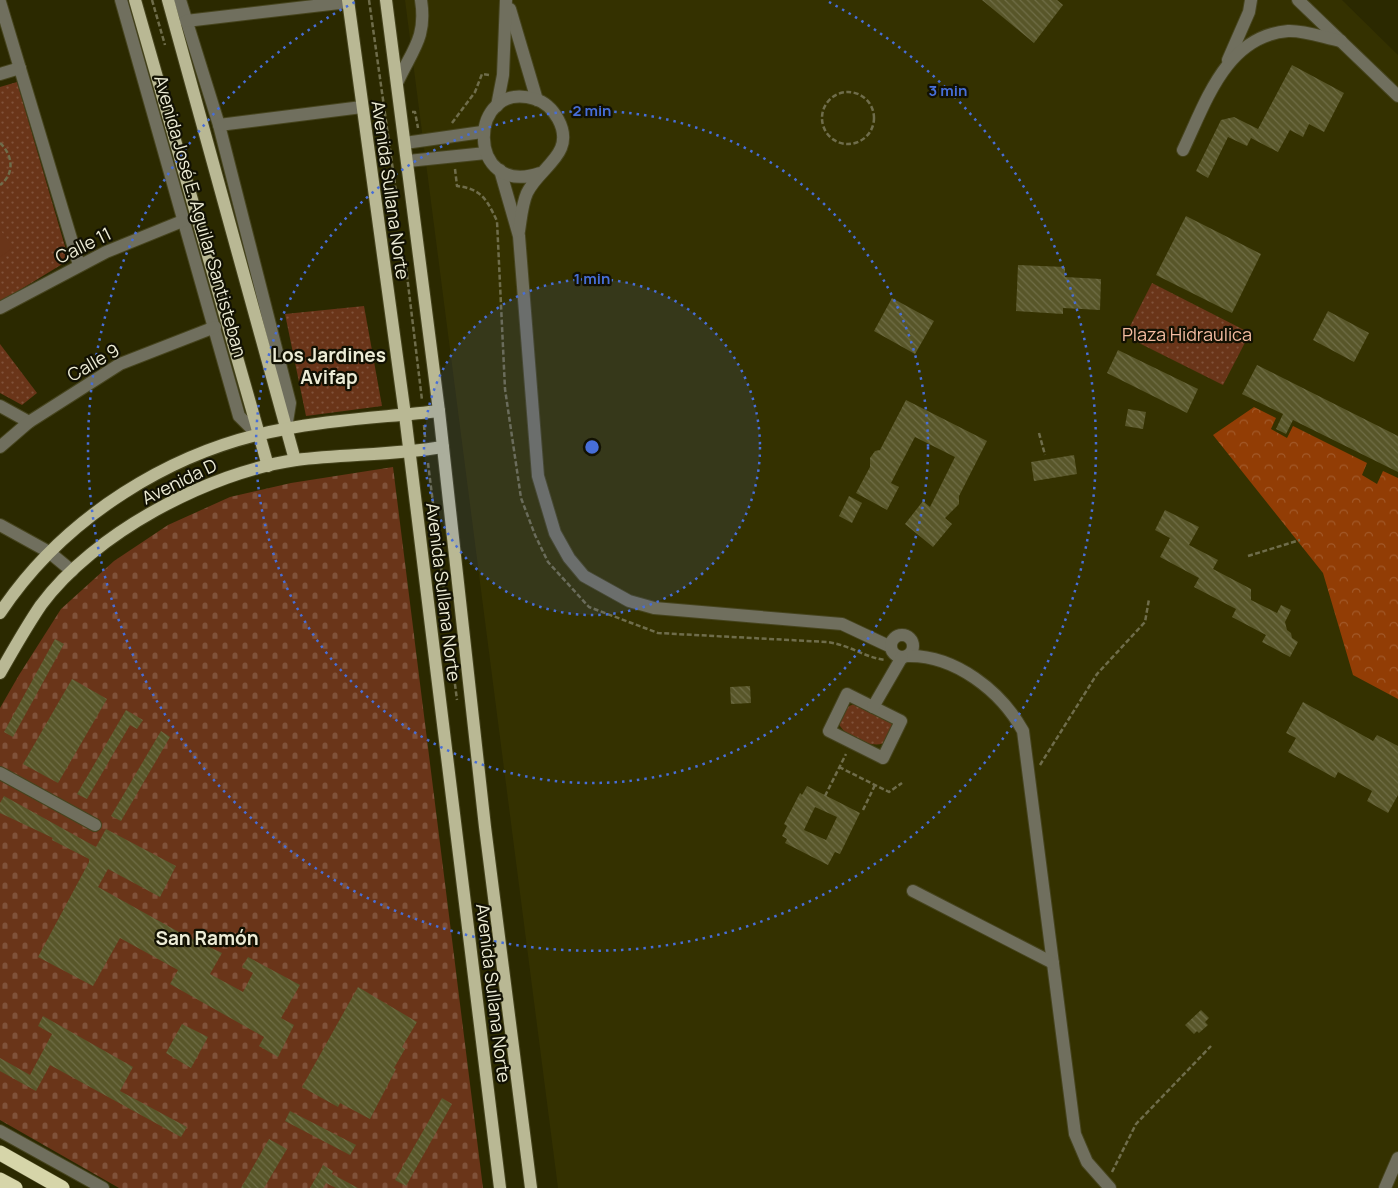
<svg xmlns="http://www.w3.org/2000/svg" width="1398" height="1188" font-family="Manrope,sans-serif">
<defs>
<pattern id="grass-dots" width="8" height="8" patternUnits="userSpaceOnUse" patternTransform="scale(1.25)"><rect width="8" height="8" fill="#6a3519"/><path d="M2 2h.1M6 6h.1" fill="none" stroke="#80523a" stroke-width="1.8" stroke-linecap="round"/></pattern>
<pattern id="forest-crowns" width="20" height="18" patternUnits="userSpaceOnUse" patternTransform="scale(1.25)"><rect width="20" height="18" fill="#923d05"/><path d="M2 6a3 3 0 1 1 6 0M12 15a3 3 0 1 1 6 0" fill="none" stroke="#a25929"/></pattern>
<pattern id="cemetery-stones" width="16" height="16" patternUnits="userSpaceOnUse" patternTransform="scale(1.25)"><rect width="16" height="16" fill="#6a3519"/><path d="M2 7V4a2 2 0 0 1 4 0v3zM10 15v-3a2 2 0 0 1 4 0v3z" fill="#80523a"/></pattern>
<pattern id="building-back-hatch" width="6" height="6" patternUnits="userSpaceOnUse" patternTransform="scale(1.25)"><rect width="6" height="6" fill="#585629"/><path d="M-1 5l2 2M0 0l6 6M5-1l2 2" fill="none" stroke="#706e47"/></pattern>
</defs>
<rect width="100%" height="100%" fill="#2b2900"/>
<polygon fill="#343100" points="405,0 1342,0 1398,55 1398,1188 558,1188"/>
<g fill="url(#grass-dots)">
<polygon points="17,82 69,260 0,302 0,87"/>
<polygon points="1152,283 1250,333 1223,385 1125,336"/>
<polygon points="364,306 382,406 306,416 285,314"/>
<polygon points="0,344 37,393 22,405 0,393"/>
<path d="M857,703L889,718L893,725L887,742C873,750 845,737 839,724L844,708Z"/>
</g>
<polygon fill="url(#forest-crowns)" points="1254,407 1276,418 1271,429 1287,438 1293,426 1367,463 1362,475 1377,484 1383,471 1398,478 1398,699 1353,675 1323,573 1213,435"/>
<polygon fill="url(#cemetery-stones)" points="393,467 483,1188 119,1188 0,1120 0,708 19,675 61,609 114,561 168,525 230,497 291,483"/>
<polygon fill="#6a3519" points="0,230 14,247 0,257"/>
<g fill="url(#building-back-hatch)" fill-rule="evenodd">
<polygon points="982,0 1057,0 1063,5 1034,43"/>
<polygon points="1292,65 1344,93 1324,132 1309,124 1303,137 1290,130 1278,152 1251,138 1247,146 1228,137 1208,178 1196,171 1221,120 1234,117 1258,129"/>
<polygon points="1186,216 1261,254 1232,313 1156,275"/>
<polygon points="1018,265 1065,267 1065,277 1101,279 1100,310 1063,308 1063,314 1016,311"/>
<polygon points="892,298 934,321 915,354 874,331"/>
<polygon points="1328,311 1369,333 1354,362 1313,340"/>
<polygon points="1118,350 1198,389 1187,413 1107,373"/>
<polygon points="1257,365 1398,436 1398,472 1293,420 1286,434 1276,429 1283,414 1242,394"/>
<polygon points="906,400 987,441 959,496 959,504 945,518 952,524 933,547 905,524 923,501 930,507 955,457 915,437 891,483 899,487 887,510 856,493 870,467 870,458 875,451 880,450"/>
<polygon points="1128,409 1146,412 1143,429 1125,426"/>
<polygon points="1074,455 1077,474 1034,481 1031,462"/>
<polygon points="849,496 862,503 852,523 839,516"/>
<polygon points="1165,510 1199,527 1189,545 1218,560 1213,569 1251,589 1251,600 1277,613 1281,605 1291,610 1285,622 1287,630 1291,633 1292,638 1298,642 1290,657 1262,642 1266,635 1232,617 1236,609 1194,587 1199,578 1160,557 1170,538 1155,530"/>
<polygon points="55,639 64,644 13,737 4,732"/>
<polygon points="72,679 107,699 58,783 23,764"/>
<polygon points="750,686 751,703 731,704 730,687"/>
<polygon points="1303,702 1373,741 1377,735 1398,746 1398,795 1388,813 1367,801 1372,791 1338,772 1335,778 1288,752 1296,738 1286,733"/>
<polygon points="126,710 143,720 137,729 130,725 87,799 77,794"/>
<polygon points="161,731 170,737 121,821 111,816"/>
<path d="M807,786L860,813L840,854L835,852L828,865L785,843L787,839L782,836L787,826L784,824L800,793L802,795ZM815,807L837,817L826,840L804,830Z"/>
<polygon points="4,796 96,847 106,829 176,866 160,897 108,869 98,887 186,936 222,953 210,974 243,992 253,973 242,967 248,957 300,985 281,1018 294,1025 278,1057 259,1046 264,1037 170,984 178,970 120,938 93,986 38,957 89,862 89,859 52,840 53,838 0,813 0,803"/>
<polygon points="358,987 417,1022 402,1047 405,1049 394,1068 396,1069 370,1119 340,1103 338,1107 302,1087"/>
<polygon points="1201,1010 1209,1018 1205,1022 1208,1025 1199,1033 1197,1031 1194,1034 1185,1025"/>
<polygon points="43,1016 133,1067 120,1091 187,1127 181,1137 50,1065 36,1091 0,1071 0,1058 30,1075 52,1034 38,1026"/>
<polygon points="182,1024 208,1037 191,1068 166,1053"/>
<polygon points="442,1098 452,1104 406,1186 395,1180"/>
<polygon points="290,1111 356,1145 350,1155 285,1121"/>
<polygon points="269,1139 287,1149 264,1188 241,1188"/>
<polygon points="323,1165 333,1171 332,1174 358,1188 336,1188 326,1183 323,1188 310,1188"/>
</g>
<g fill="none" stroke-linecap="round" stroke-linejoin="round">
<g stroke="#46441e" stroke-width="14">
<g id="minor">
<polyline points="121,0 239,416 258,435"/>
<polyline points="180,0 219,125 290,403 286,428"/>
<polyline points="1298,0 1398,96"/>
<polyline points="0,2 79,265"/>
<polyline points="510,9 537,100"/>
<polyline points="186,21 348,2"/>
<polyline points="1228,60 1249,12 1251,0"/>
<polyline points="0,74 20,68"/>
<path d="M397,83C412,50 427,38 421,0"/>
<polyline points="497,106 503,75 506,0"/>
<polyline points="219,125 362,107"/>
<polyline points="405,143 482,132"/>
<path d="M1183,150C1206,102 1226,36 1288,31C1304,30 1325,38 1341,41"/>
<polyline points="408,161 486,153"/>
<polyline points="500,170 519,236 538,476 555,533 569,558 584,576 629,601 654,608 842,624 891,647"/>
<path d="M519,231C521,219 522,204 527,193C539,167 577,154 558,119C553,110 545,102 535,99C467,78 465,199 540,173"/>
<polyline points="0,308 106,252 185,220"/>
<polyline points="0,406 29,422"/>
<polyline points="0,447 29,422 120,364 215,327"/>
<polyline points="0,525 49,552 72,571"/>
<circle cx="902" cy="646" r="11"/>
<path d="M908,656C955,655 1001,691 1023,731L1075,1134L1087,1162L1110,1188"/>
<polygon points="847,694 901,721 883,758 829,731"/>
<polyline points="873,707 902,657"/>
<polyline points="0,773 95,825"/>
<polyline points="913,891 1053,963"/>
<polyline points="0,1131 103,1188"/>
<polyline points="1385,1188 1398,1158"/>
</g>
</g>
<g stroke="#46441e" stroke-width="14">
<g id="major">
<polyline points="135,0 268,466"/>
<polyline points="168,0 295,460"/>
<polyline points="348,0 405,415 500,1188"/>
<polyline points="386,0 439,411 485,827 531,1188"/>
<path d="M0,613C63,518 172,449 285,429C335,419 388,417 439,411"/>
<path d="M0,673C13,650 26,627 41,605C93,534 209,472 296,460C345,454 394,455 443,447"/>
</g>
</g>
<g stroke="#46441e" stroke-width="16">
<g id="highway">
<polyline points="0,1153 62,1188"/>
<polyline points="0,1180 15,1188"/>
</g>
</g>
<g stroke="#6f6d4b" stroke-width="2.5" stroke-dasharray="5 2.5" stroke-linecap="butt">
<polyline points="152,0 165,45"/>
<polyline points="369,0 397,199"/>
<circle cx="848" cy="118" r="26"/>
<polyline points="412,112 415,112 418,128"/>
<polyline points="452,123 475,92 482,74 489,75"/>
<path d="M0,143C13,155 15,174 0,185"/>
<path d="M455,169L457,186C482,189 487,200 497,221L505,389L515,457L521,498L535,535L548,562L589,607L658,633L827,642C851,645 865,658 886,660"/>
<polyline points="406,267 422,400"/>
<polyline points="424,425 425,437"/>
<polyline points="1039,433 1045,455"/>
<polyline points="428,463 451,648"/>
<polyline points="1248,556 1300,540"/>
<polyline points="453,669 457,700"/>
<polyline points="1040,765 1097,674 1145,622 1149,599"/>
<polyline points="839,767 889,792 902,783"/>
<polyline points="825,796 846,754"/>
<polyline points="863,810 875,785"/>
<polyline points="1112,1172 1136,1124 1211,1046"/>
</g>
<use href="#minor" stroke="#706f5e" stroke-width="12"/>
<use href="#major" stroke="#b9b894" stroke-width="12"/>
<use href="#highway" stroke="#d6d5a9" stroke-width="15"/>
</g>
<circle cx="592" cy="447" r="168" fill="#476ed8" fill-opacity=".12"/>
<g fill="none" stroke="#476ed8" stroke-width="2.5" stroke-dasharray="2.5 5">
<circle cx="592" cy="447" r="168"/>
<circle cx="592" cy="447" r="336"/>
<path d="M829 2A504 504 0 1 1 355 2"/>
</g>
<g text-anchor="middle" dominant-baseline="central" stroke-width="4.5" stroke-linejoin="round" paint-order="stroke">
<g font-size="18" fill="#edecd6" stroke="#121103">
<text transform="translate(391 190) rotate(82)">Avenida Sullana Norte</text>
<text transform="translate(201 216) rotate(74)">Avenida José E. Aguilar Santisteban</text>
<text transform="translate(83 245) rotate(-26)">Calle 11</text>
<text transform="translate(93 362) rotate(-30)">Calle 9</text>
<text transform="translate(179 481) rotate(-26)">Avenida D</text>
<text transform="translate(444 592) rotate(83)">Avenida Sullana Norte</text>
<text transform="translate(494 993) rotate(83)">Avenida Sullana Norte</text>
</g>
<g font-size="18" fill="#f5bca1" stroke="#121103">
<text x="1187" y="334">Plaza Hidraulica</text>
</g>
<g font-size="19" font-weight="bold" fill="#edecd6" stroke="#121103">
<text x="329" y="355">Los Jardines<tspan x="329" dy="22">Avifap</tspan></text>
<text x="207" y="938">San Ramón</text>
</g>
</g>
<circle cx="592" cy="447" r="8" fill="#476ed8" stroke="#121103" stroke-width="2.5"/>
<g font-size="15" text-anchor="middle" font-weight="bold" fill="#476ed8" stroke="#121103" stroke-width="4.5" stroke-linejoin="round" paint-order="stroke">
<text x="948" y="96">3 min</text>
<text x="592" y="116">2 min</text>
<text x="592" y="284">1 min</text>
</g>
</svg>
